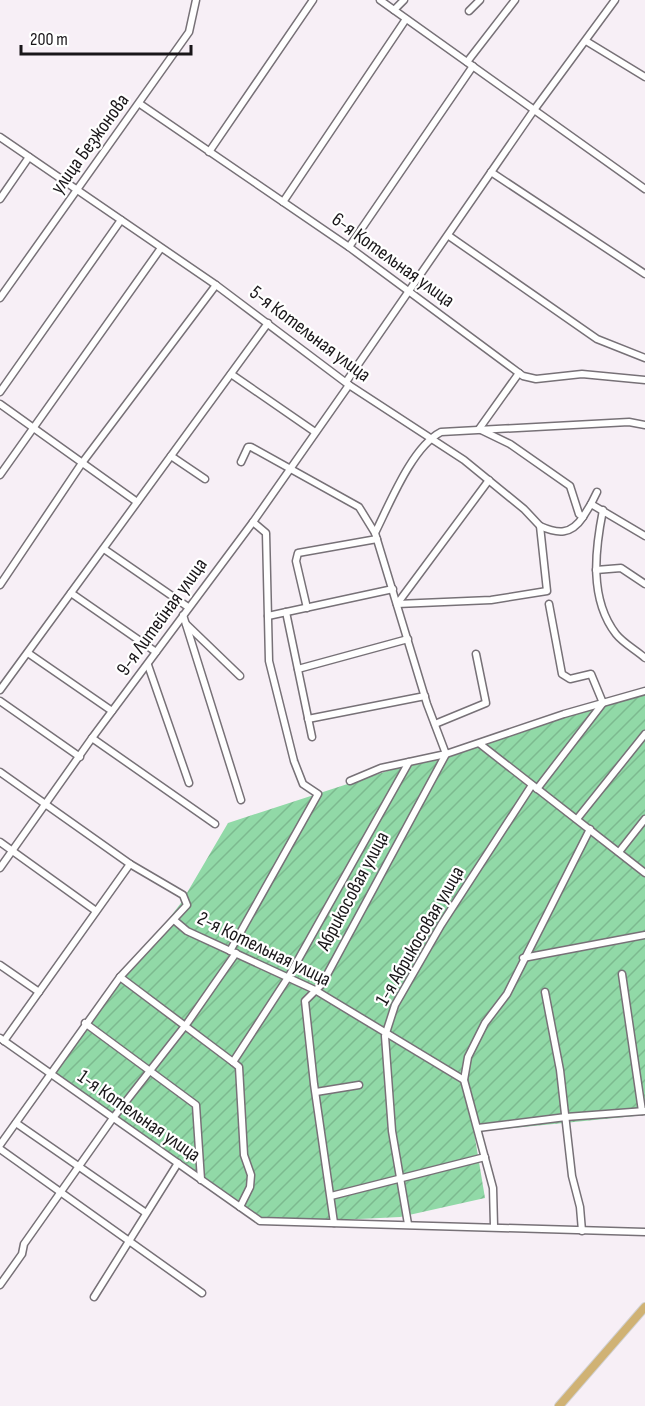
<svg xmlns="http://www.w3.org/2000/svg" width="645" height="1406" font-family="'Sofia Sans Condensed',sans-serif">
<defs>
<pattern id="garden-furrows" width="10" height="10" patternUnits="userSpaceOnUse" patternTransform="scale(1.5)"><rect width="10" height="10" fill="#91d9a7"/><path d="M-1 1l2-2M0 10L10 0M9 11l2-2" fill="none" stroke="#7cba8f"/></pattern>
</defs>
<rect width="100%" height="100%" fill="#f7eff6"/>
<polygon fill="url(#garden-furrows)" points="645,687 645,1115 474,1132 485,1198 400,1217 339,1220 261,1217 52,1071 181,903 228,823"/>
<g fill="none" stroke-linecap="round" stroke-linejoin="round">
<g stroke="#777177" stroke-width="9">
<g id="minor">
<polyline points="380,0 645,189"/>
<polyline points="394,10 404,0"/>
<polyline points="469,11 480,0"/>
<polyline points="586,41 645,77"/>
<polyline points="467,62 515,0"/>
<polyline points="140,104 349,247 523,376 536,379 582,374 645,380"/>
<polyline points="0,137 216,285 349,385 464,460 524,509 540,526 547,591 491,600 397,604"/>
<polyline points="209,152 313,0"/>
<polyline points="491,172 645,274"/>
<polyline points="0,199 29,157"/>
<polyline points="283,202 406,19"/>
<polyline points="449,236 597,339 645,358"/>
<polyline points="349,247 473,66"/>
<polyline points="0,298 189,32 196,0"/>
<path d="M519,373L479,429L510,444L570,486L579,514L583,517C571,535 558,534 540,526"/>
<polyline points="231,374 315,432"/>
<polyline points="346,382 534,110 615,0"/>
<polyline points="0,392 121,220"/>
<polyline points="0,404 137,502"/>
<polyline points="171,456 205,479"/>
<polyline points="241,462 248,447 251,447 359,507 375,533 427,704 446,754"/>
<polyline points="0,475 161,248"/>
<polyline points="591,504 597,492"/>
<path d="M603,510C595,550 589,599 616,634C623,643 636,650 645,658"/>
<polyline points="583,517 591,504 645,536"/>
<path d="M375,533C390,503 412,447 441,432L629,422L645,425"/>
<polyline points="104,549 188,607"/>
<polyline points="596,570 621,568 645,584"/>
<polyline points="0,585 82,463 216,285"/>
<polyline points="71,593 156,652"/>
<polyline points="397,604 489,480"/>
<polyline points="307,608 296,561 298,553 377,539"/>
<polyline points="286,612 312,737"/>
<polyline points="183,615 241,800"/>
<polyline points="268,616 393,589"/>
<polyline points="186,624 240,676"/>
<polyline points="28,653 112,711"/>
<polyline points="148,665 189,783"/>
<polyline points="298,669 408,639"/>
<polyline points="0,690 268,323"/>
<polyline points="0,701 80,757"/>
<polyline points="308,719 425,696"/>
<polyline points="435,724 486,703 476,654"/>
<polyline points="92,738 215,824"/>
<polyline points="480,744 645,873"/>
<polyline points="0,772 130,864 183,895 187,905 120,977 0,1145"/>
<polyline points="350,781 381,768 446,754 564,714 645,691"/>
<polyline points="537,789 603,703 591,674 570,679 562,674 549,604"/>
<polyline points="577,819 645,734"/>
<polyline points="0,842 96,911"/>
<polyline points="619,852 645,819"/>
<polyline points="0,868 92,738 253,522 349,385"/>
<polyline points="174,920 187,931 315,990 464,1080"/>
<polyline points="230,951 318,794 303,784 294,761 269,661 266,533 253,522"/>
<polyline points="523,958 645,935"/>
<polyline points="0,965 39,992"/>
<polyline points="622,974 642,1111"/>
<polyline points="120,977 233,1062"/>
<polyline points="545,992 560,1070 572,1176 580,1207 582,1231"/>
<polyline points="85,1023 196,1105 201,1180"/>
<polyline points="0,1038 260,1221 645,1232"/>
<polyline points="4,1041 130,864"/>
<polyline points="316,1092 359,1085"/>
<polyline points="16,1123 146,1213"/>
<polyline points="478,1128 566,1117 645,1111"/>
<polyline points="0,1149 202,1293"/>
<polyline points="331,1196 485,1157"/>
<polyline points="240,1207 250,1187 251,1175 244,1155 239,1067 233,1062 289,976 409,762"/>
<polyline points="334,1223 314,1084 305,1001 322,984 446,754"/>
<polyline points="408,1224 392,1131 385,1036 395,1005 441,925 532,785"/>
<polyline points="494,1226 493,1188 464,1080 468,1057 485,1023 507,994 590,829"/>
<polyline points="0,1285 22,1254 24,1244 113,1118 188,1022 236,953"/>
<polyline points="94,1297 178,1163"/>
</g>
</g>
<g stroke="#d1d0d1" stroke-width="10">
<polyline id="major" points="559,1406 645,1307"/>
</g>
<use href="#minor" stroke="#fff" stroke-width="6"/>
<use href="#major" stroke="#d0b274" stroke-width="8"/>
</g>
<g text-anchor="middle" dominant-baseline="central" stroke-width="4.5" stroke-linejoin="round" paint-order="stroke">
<g font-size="20" fill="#191619" stroke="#fff">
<text transform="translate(90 144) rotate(-54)">улица Безжонова</text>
<text transform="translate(393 260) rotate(36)">6-я Котельная улица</text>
<text transform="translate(310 334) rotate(37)">5-я Котельная улица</text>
<text transform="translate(162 617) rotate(-54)">9-я Литейная улица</text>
<text transform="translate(353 891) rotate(-62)">Абрикосовая улица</text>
<text transform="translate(420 936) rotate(-60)">1-я Абрикосовая улица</text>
<text transform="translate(264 949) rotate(26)">2-я Котельная улица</text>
<text transform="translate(139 1116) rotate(35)">1-я Котельная улица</text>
</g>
</g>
<path d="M21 45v9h170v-9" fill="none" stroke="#191619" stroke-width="3"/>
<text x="30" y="45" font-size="18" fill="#191619" stroke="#ffffff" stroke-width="4.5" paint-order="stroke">200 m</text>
</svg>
